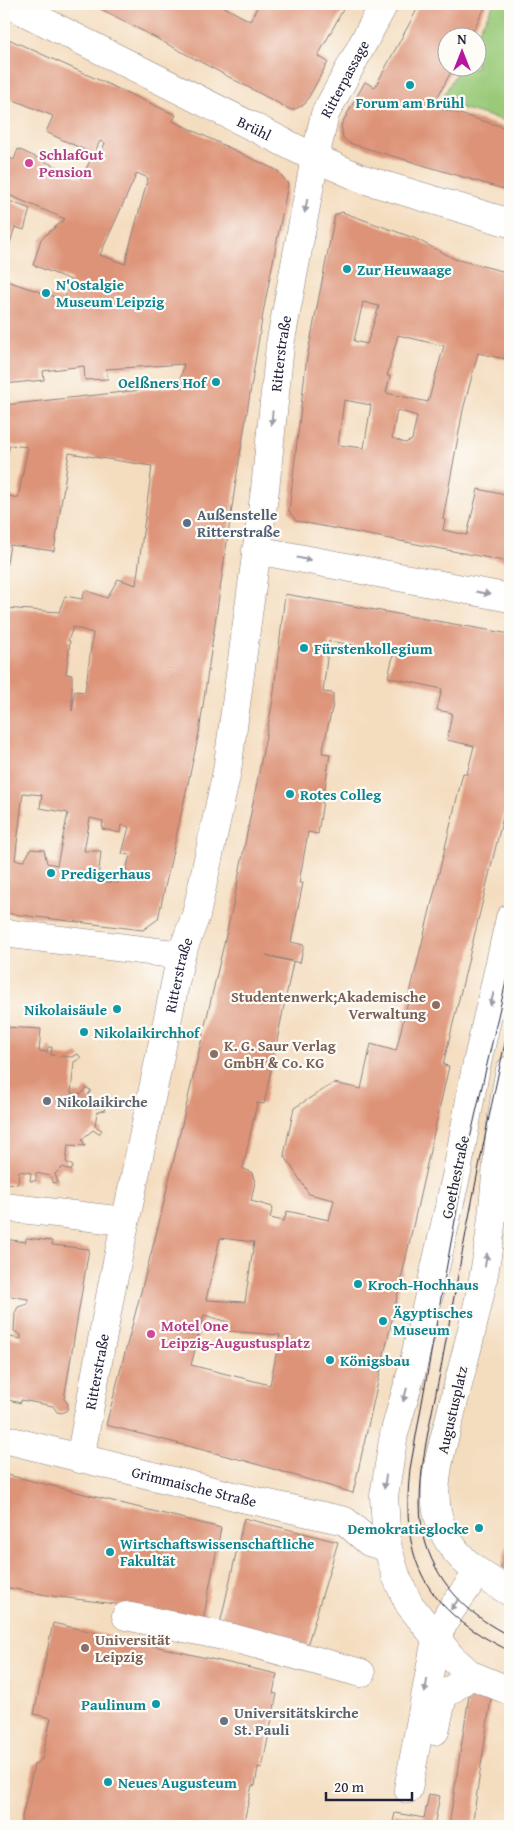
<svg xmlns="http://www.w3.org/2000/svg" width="514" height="1830" font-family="'Gentium Book Plus',serif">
<rect width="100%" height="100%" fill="#fdfcf7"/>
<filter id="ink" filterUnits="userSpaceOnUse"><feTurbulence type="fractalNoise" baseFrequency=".02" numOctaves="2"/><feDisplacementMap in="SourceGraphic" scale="10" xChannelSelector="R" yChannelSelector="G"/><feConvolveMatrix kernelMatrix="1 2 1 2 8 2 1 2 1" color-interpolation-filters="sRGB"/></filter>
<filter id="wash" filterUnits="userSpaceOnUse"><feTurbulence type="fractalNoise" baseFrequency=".0096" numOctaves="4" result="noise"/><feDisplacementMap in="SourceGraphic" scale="20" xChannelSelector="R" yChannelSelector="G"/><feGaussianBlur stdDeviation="1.12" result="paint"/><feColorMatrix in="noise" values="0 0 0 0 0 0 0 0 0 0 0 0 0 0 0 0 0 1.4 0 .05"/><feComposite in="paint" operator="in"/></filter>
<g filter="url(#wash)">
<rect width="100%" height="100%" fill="#f4ddbf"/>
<polygon fill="#9aca79" stroke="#5e765a" points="494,4 510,4 510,122 440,102 459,68 476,68 475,37"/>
<g id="blocks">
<g fill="#dd9377" fill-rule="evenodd">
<polygon points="92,4 219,4 250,21 259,4 346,4 318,56 328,62 305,104 293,110 289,109"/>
<polygon points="420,4 487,4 469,38 446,38 446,68 453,68 433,106 510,129 510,191 349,143 343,138 341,125 365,82 375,87"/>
<path d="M4,37L176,115L173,121L278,171L288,184L263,313L236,480L199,733L158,919L143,930L4,913V608L59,612L65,596L82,599L85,590L107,598L118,579L136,585L152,466L69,453L54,551L10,545L4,580V495L18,498L28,447L10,445L4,468V405L179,386L184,364L106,369L108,379L85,380L84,366L43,371L44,380L4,384V280L64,300L71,280L33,265L41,239L65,219L4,193V155L14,160L18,149L81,178L94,154L99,157L105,143L100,141L94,154L65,141L46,132L53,116L4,96L10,77L4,75ZM137,173L148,178L125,264L100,255ZM73,627L93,633L85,692L75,691L72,711V675L66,674L70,641H68ZM23,793L42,795L40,808L68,813L57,865L47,863L44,850L31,849L24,861L15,860ZM90,818L103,821L102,829L120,833L121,825L129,827L122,854L130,855L124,879L117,883L98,881L101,851H84Z"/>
<polygon points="4,199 30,209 24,230 15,227 4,262"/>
<path d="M342,212L414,238L455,259L510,273V360L478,353L463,410L443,519L445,520L443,530L467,535L478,489L510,496V562L296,521L289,511L306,363L335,215ZM363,302L379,306L367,344L354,341ZM398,335L444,346L428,402L386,393L390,376H387ZM344,400L371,405L364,448L338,445ZM397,410L417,416L412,440L405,443L392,438Z"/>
<path d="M285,594L510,634V772L507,785L510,788L443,1065L449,1066L353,1493L246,1461L106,1425L159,1223L233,905L273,700ZM329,641L394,652L388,677L442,689L437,710L452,713L447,740L474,746L467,774L463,773L396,1051L371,1044L361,1089L334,1083L294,1108L284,1155L309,1194L334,1200L329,1220L287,1211L284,1221L270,1218L273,1207L251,1201L255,1182L252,1173L243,1168L257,1103L264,1104L293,962L266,955L300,963L304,945L291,942L303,883H299L308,832L318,834L330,754L322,753L333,704V693L323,692ZM220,1238L254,1242L245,1302L206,1300ZM204,1315L228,1322L226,1331L280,1335L270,1385L191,1365Z"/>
<polygon points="4,1027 41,1029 39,1051 47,1052 48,1047 52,1047 51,1055 71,1057 78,1054 81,1058 74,1062 71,1093 82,1094 86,1088 91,1090 87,1097 96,1108 103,1106 105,1110 97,1112 95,1126 102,1130 99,1134 93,1130 82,1139 85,1146 68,1145 66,1162 73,1166 71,1171 63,1167 55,1174 58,1182 53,1183 50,1176 36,1173 36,1181 30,1181 31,1173 19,1171 18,1184 4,1183"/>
<polygon points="26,1238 52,1241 52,1245 89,1249 64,1399 68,1404 67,1410 62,1413 57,1412 53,1406 21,1400 21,1403 4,1399 4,1336 21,1339 21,1335 14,1331 15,1313 18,1307 28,1304 28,1299 4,1295 4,1239 26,1242"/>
<polygon points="4,1474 221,1528 203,1620 131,1606 52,1596 4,1587"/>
<polygon points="244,1518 338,1542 307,1646 220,1624"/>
<polygon points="510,1533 510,1570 501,1568"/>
<polygon points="53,1623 277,1674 273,1693 277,1694 262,1768 258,1767 255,1786 252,1785 243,1826 20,1826 34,1765 42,1759 51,1718 34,1714"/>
<polygon points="470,1689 492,1692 472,1826 449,1826"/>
<polygon points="429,1794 440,1796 434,1826 392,1826 395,1813 424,1818"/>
</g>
</g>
</g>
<g filter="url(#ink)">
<use href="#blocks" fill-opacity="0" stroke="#8b807d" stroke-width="1"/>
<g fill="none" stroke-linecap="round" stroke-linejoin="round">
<g stroke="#8b807d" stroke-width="29">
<g id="minor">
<path id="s1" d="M9,4L315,158L363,179L510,223"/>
<polyline points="256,550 510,598"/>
<polyline points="510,918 475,1072 457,1172 411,1374 394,1434 384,1496 387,1545 396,1576 409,1604 451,1657 471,1675 510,1691"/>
<polyline points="4,933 181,955"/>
<path d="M510,1070C496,1133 497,1198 486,1262C478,1314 462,1366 450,1417C442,1447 430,1484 438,1515C447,1554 477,1573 510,1592"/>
<polyline points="4,1207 125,1221"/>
<path id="s2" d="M4,1439L238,1497L345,1521L369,1542L379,1545"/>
<path id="s3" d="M80,1459L112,1286L181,955L196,915L227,771L265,489L280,345L315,158L325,114L384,4"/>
<polyline points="126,1616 233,1638 361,1673"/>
<polyline points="435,1731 443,1696 471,1675"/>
<polyline points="408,1789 436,1638 449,1613 478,1572"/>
</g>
</g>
<use href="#minor" stroke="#fff" stroke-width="28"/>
<g stroke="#22223b" stroke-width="1">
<path d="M510,964L469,1143L410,1469C400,1562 425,1610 510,1651"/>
<path d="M510,1021C484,1134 463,1247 442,1362C433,1414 409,1494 426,1544C439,1586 471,1617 510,1636"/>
</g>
</g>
<defs><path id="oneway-solid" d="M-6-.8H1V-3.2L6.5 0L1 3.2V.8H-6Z" transform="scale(1.25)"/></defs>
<g fill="#9c9ca7">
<use href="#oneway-solid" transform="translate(306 206) rotate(101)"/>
<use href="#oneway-solid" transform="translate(272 418) rotate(95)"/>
<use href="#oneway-solid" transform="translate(304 559) rotate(11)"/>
<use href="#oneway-solid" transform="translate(483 593) rotate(11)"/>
<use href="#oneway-solid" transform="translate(492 999) rotate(103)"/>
<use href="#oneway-solid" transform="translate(486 1260) rotate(-81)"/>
<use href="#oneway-solid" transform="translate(405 1395) rotate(105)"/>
<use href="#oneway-solid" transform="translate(385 1482) rotate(98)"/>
<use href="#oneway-solid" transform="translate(455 1604) rotate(128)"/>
<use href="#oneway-solid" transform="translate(426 1686) rotate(100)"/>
</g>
</g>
<g fill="#0f9aa8" stroke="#fdfcf7" stroke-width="2">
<circle cx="410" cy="85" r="5"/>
<circle cx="347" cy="269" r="5"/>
<circle cx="46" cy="293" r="5"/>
<circle cx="216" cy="382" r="5"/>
<circle cx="304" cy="648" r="5"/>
<circle cx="290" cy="794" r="5"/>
<circle cx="51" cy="873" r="5"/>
<circle cx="117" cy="1009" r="5"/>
<circle cx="84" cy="1032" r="5"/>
<circle cx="358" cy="1284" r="5"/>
<circle cx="383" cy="1321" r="5"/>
<circle cx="330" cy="1360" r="5"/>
<circle cx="479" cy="1528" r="5"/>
<circle cx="110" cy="1552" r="5"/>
<circle cx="156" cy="1704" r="5"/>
<circle cx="108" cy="1782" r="5"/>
</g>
<g fill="#d1479c" stroke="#fdfcf7" stroke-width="2">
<circle cx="29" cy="163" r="5"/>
<circle cx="151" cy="1334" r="5"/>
</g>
<circle fill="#5c6f8a" stroke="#fdfcf7" stroke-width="2" cx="187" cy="523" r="5"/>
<g fill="#8d6e63" stroke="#fdfcf7" stroke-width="2">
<circle cx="436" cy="1005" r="5"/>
<circle cx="214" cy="1054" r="5"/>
<circle cx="85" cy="1648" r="5"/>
</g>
<g fill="#6b7280" stroke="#fdfcf7" stroke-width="2">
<circle cx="47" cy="1101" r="5"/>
<circle cx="224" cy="1721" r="5"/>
</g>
<g text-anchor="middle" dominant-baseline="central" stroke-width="4.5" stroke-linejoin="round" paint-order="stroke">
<g font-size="15" fill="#22223b" stroke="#fdfcf7">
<text stroke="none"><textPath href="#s3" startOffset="1409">Ritterpassage</textPath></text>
<text stroke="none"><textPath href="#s1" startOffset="275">Brühl</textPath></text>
<text stroke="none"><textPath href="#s3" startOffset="1125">Ritterstraße</textPath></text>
<text stroke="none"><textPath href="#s3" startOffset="494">Ritterstraße</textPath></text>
<text transform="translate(455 1177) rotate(-78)">Goethestraße</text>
<text stroke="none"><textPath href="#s3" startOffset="89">Ritterstraße</textPath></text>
<text transform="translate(452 1410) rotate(-77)">Augustusplatz</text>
<text stroke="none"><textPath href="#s2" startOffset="196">Grimmaische Straße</textPath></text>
</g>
<g font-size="15" font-weight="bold" fill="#0d838f" stroke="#fdfcf7" text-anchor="start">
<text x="410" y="102" text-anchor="middle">Forum am Brühl</text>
<text x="357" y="269">Zur Heuwaage</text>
<text x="56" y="284">N'Ostalgie<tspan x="56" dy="17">Museum Leipzig</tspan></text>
<text x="206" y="382" text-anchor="end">Oelßners Hof</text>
<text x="314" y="648">Fürstenkollegium</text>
<text x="300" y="794">Rotes Colleg</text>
<text x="61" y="873">Predigerhaus</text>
<text x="107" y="1009" text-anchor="end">Nikolaisäule</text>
<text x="94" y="1032">Nikolaikirchhof</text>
<text x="368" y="1284">Kroch-Hochhaus</text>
<text x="393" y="1312">Ägyptisches<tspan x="393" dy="17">Museum</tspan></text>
<text x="340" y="1360">Königsbau</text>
<text x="469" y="1528" text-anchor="end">Demokratieglocke</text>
<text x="120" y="1543">Wirtschaftswissenschaftliche<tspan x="120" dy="17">Fakultät</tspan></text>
<text x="146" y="1704" text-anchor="end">Paulinum</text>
<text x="118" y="1782">Neues Augusteum</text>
</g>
<g font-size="15" font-weight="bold" fill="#b23c85" stroke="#fdfcf7" text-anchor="start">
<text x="39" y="154">SchlafGut<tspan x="39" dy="17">Pension</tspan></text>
<text x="161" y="1325">Motel One<tspan x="161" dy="17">Leipzig-Augustusplatz</tspan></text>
</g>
<g font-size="15" font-weight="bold" fill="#4e5e75" stroke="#fdfcf7" text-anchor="start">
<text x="197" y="514">Außenstelle<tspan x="197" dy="17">Ritterstraße</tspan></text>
</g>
<g font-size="15" font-weight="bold" fill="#785e54" stroke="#fdfcf7" text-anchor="start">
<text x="426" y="996" text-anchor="end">Studentenwerk;Akademische<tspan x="426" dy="17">Verwaltung</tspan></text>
<text x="224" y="1045">K. G. Saur Verlag<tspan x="224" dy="17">GmbH &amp; Co. KG</tspan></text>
<text x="95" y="1639">Universität<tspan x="95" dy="17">Leipzig</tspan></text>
</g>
<g font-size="15" font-weight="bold" fill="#5b616d" stroke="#fdfcf7" text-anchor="start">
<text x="57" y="1101">Nikolaikirche</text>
<text x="234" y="1712">Universitätskirche<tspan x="234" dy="17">St. Pauli</tspan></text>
</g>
</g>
<rect width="514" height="1830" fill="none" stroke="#fdfcf7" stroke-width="20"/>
<g transform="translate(462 52)"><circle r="24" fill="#fdfcf7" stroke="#a5a5ac"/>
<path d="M0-4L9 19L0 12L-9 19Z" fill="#b5179e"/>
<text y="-8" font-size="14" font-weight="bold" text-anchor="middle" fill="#22223b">N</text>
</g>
<path d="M326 1792v8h86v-8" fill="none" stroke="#22223b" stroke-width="2.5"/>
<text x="334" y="1792" font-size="15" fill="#22223b" stroke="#fdfcf7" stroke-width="4" paint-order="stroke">20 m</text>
</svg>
